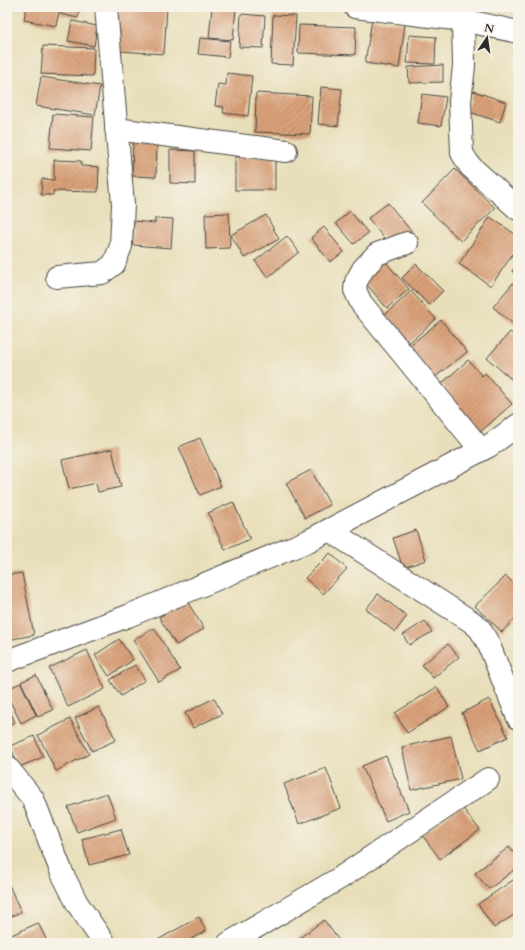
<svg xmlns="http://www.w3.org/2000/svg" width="525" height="950" font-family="Cardo,serif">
<defs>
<pattern id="building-hatch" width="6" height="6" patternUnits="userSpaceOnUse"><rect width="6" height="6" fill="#daa179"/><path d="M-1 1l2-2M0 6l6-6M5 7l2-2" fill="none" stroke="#b18363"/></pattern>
</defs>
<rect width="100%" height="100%" fill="#f7f3e8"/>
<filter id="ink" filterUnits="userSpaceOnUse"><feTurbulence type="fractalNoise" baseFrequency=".025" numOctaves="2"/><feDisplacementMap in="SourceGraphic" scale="8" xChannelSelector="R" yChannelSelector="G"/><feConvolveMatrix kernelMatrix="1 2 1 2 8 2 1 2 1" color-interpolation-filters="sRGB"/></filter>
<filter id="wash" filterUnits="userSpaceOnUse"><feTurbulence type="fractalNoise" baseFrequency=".012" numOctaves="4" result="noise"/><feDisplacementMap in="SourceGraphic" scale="16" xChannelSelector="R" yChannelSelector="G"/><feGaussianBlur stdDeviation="0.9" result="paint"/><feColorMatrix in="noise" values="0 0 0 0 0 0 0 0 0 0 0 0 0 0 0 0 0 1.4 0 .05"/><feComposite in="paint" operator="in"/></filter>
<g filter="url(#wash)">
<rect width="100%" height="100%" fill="#e8deb9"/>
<g id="blocks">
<g fill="url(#building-hatch)">
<polygon points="26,7 60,7 56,26 24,20"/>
<polygon points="61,7 81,7 78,18 60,14"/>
<polygon points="112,7 167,7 164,54 119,51 120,30 110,29"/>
<polygon points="212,7 236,9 233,40 209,38"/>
<polygon points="241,14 265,16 263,48 239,47"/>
<polygon points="273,15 296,16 293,65 271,64"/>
<polygon points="372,19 405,24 399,68 365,63"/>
<polygon points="72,21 97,26 94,46 68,41"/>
<polygon points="299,25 356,27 355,55 298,53"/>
<polygon points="409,35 436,37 435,64 407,63"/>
<polygon points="200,38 230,41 228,57 198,54"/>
<polygon points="43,46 94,48 93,76 41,74"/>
<polygon points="443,65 443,82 409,83 408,67"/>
<polygon points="227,73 252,76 248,116 223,113 224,107 215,106 218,84 226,85"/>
<polygon points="41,77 100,86 95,115 36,106"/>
<polygon points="321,87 342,89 338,126 318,124"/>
<polygon points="473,91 506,102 500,122 466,111"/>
<polygon points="256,93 312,96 310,134 255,132"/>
<polygon points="422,94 446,97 441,126 418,123"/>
<polygon points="53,114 94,117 91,151 50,148"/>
<polygon points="133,139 157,139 156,177 132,176"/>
<polygon points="170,150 195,151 195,184 170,183"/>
<rect x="235" y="157" width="40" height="33"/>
<polygon points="54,160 81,161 81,166 99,167 98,192 53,191 53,195 41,195 42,179 54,180"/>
<polygon points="455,169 495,208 461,241 422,203"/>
<polygon points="388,203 411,231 391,247 368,218"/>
<polygon points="350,211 368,233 354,244 336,223"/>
<polygon points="229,213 230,248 206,249 205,214"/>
<polygon points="266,215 279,239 244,258 231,235"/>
<polygon points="490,217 518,236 518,246 491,286 459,264"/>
<polygon points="155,218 173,219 171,248 132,245 134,221 155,223"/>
<polygon points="324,227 344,252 330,262 311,238"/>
<polygon points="287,236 299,252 268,277 255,261"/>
<polygon points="383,259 409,289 387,308 361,278"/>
<polygon points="416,264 443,291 429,305 402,278"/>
<polygon points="518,265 518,278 512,271"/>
<polygon points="513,283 518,287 518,328 493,307"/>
<polygon points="411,291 436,319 409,343 385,315"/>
<polygon points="441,320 467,352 434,378 408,347"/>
<polygon points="510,332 518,339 518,385 487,358"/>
<polygon points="468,360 482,376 485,373 512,404 479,433 452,402 455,400 441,384"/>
<polygon points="200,438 221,486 200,495 179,447"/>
<polygon points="112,449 121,487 98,492 96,483 69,489 62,460"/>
<polygon points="311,470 330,505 305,518 286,483"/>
<polygon points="233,502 250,539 225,550 208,513"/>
<polygon points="416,530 426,560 403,568 393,538"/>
<polygon points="330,553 347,569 323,594 305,578"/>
<polygon points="22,573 34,635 7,640 7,575"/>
<polygon points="506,576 518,588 518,615 502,632 475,606"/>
<polygon points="378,594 407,616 395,632 366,609"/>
<polygon points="187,601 204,629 176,645 159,617"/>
<polygon points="425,621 432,632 409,645 403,635"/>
<polygon points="154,628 180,670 159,682 133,640"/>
<polygon points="119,639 133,660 109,676 95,655"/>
<polygon points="448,644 459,657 433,678 422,665"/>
<polygon points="87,650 105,689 68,707 49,668"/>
<polygon points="135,665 145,680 121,696 110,680"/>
<polygon points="36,675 53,710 38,717 21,682"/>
<polygon points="21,683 36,715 21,723 7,695 7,689"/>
<polygon points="437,687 449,707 407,733 395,713"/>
<polygon points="214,698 222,714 193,728 185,713"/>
<polygon points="489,699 508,737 480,750 462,713"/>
<polygon points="7,705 15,722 7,726"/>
<polygon points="99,707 116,740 92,751 75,718"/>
<polygon points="70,719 89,754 56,771 38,735"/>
<polygon points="34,736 43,757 19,767 10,746"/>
<polygon points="451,736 461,779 411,790 402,747"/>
<polygon points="386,756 409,811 386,821 362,766"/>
<polygon points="326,768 341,808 299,824 284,784"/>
<polygon points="107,793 116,818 77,832 68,807"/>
<polygon points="461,806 480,830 440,859 422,835"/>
<polygon points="121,829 129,855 89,865 82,839"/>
<polygon points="509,847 518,858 518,867 489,889 475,873"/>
<polygon points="516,878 518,881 518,912 494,928 478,904"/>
<polygon points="9,885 21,912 7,918 7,886"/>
<polygon points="199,917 206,931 184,943 152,943"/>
<polygon points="324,920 341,943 301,943 298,939"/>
<polygon points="38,923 48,943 7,943 7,937"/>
</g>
</g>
</g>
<g filter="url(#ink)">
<use href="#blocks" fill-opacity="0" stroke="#474640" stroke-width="1"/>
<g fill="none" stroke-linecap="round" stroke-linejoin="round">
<g stroke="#474640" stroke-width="24">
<g id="minor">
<polyline points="355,7 463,20 518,32"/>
<polyline points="463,20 464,66 460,102 462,153 470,166 518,209"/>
<polyline points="116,129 286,151"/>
<polyline points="407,243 377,254 363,269 356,282 355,290 361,303 481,450"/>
<polyline points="57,277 102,273 114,264 121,246 123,204 106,7"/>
<polyline points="329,530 472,622 480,629 489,645 518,718"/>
<polyline points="7,661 128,616 308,541 489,446 518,425"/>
<polyline points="7,767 33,799 62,873 77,903 104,943"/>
<polyline points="229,943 340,878 488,779"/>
</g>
</g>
<use href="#minor" stroke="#fff" stroke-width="22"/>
</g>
</g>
<rect width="525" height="950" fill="none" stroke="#f7f3e8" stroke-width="24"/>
<g transform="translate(487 38) rotate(13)" stroke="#f7f3e8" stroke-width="3" paint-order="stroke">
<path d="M0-3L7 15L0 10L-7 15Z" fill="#2b2b2b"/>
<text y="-6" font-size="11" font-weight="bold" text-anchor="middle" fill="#2b2b2b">N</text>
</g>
</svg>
